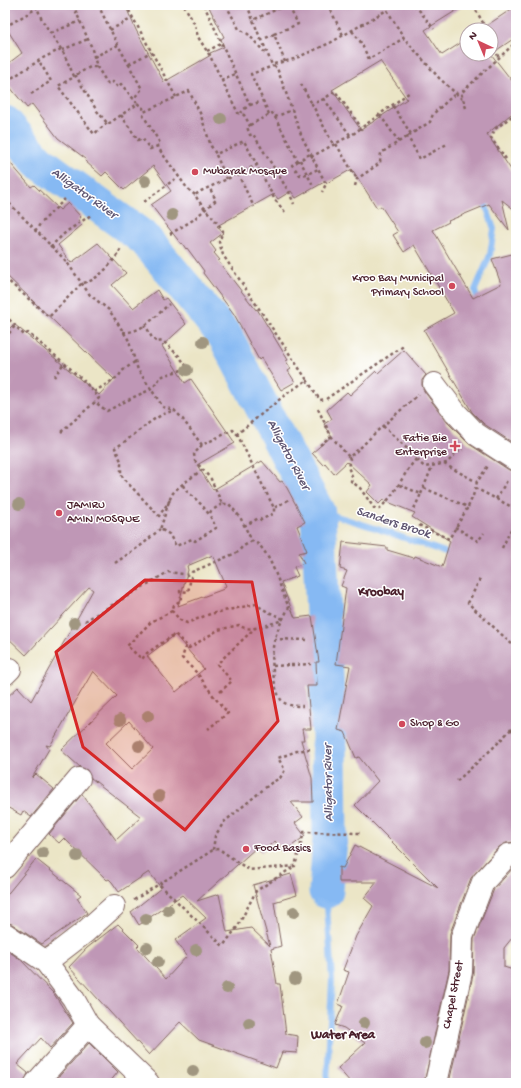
<svg xmlns="http://www.w3.org/2000/svg" width="521" height="1088" font-family="'Gochi Hand',sans-serif">
<rect width="100%" height="100%" fill="#fff"/>
<filter id="ink" filterUnits="userSpaceOnUse"><feTurbulence type="fractalNoise" baseFrequency=".025" numOctaves="2"/><feDisplacementMap in="SourceGraphic" scale="8" xChannelSelector="R" yChannelSelector="G"/><feConvolveMatrix kernelMatrix="1 2 1 2 8 2 1 2 1" color-interpolation-filters="sRGB"/></filter>
<filter id="wash" filterUnits="userSpaceOnUse"><feTurbulence type="fractalNoise" baseFrequency=".012" numOctaves="4" result="noise"/><feDisplacementMap in="SourceGraphic" scale="16" xChannelSelector="R" yChannelSelector="G"/><feGaussianBlur stdDeviation="0.9" result="paint"/><feColorMatrix in="noise" values="0 0 0 0 0 0 0 0 0 0 0 0 0 0 0 0 0 1.4 0 .05"/><feComposite in="paint" operator="in"/></filter>
<g filter="url(#wash)">
<rect width="100%" height="100%" fill="#ebe5c6"/>
<g fill="none" stroke-linecap="round" stroke-linejoin="round">
<g stroke="#86b9f3" stroke-width="6">
<polyline points="478,303 475,290 490,255 494,229 486,206"/>
<polyline points="289,457 327,513 372,527 454,555"/>
<polyline points="326,891 332,980 327,1083"/>
</g>
<polyline stroke="#86b9f3" stroke-width="35" points="5,123 38,161 145,239 225,336 318,513 329,737 330,839 326,891"/>
</g>
<g id="blocks">
<g fill="#bf97b6" fill-rule="evenodd">
<path d="M5,5H125L136,30L164,82L211,55L210,53L224,47L221,39L224,37L208,5H465L425,30L442,55L467,39V54H491L516,86V110L487,134L516,177V211L502,200L509,230L489,204L448,221L449,222L433,230L473,298L501,284L492,259L516,253V445L484,424L472,412L424,330L454,313L414,245L404,252L393,235L398,232L381,206L377,208L352,169L327,183L326,181L296,198L291,191L278,199L274,194L217,226L223,233L210,243L216,251L214,253L220,260L218,261L256,310L257,309L288,360L286,361L291,369L288,371L295,382L281,390L261,358L259,360L234,314L203,273L204,271L187,248L186,249L182,243L181,244L151,205L171,191L153,166L124,190L106,172L102,176L85,161L86,159L58,138L32,104L27,108L5,81V66L22,53L5,26ZM380,61L407,99L361,130L332,90Z"/>
<polygon points="516,6 516,37 491,54 491,30 480,30"/>
<path d="M5,157L31,187L34,185L60,210L68,203L81,217L78,221L82,225L58,245L71,263L98,243L126,273L112,285L133,308L157,290L163,300L166,298L186,324L162,346L185,383L191,379L235,443L197,465L213,490L262,461L280,482L282,481L287,488L305,522L297,526L307,551L299,553L304,563L294,567L298,576L281,582L295,618L312,616L319,662H316L317,686H307L311,729H302L304,740H301L312,778L313,802H291L303,817L295,823L305,836L284,852L275,841L261,852L257,847L197,901L219,894L227,932L251,928L270,946L253,885L291,874L297,895L274,902L281,946L271,949L277,984H280L286,1034L298,1036L297,1053L282,1052L276,1068L199,1040L180,1022L149,1055L69,967L87,948L118,924L139,945L137,947L166,979L187,956L175,940L206,918L182,895L139,925L131,912L161,888L149,872L119,892L112,882L109,879L107,880L64,838L59,843L49,834L82,794L116,840L141,817L91,778L87,770L80,767L61,750L117,696L93,671L50,746L46,745L49,749L32,778L36,774L54,789L31,817L23,811L21,815L5,806V699L18,687L31,701L93,590L89,587L26,655L5,635V333L14,324L99,395L114,379L5,274ZM213,555L226,586L224,587V589L178,606L188,570L187,566ZM175,635L204,669L176,692L147,656ZM129,721L153,749L132,769L106,743Z"/>
<polygon points="404,350 426,375 422,380 422,385 424,391 447,422 469,444 509,470 516,472 516,842 506,843 499,847 471,878 450,933 449,970 424,1083 351,1083 338,1068 365,1043 344,1028 335,1025 343,1006 338,1004 349,972 343,970 356,936 373,906 364,898 377,882 339,882 339,867 343,868 355,845 438,888 355,805 378,781 359,757 356,758 345,732 338,730 350,666 336,664 346,588 341,586 347,571 340,569 343,542 387,547 387,550 414,558 415,556 442,567 450,541 412,517 415,513 383,500 379,504 367,492 372,485 347,462 334,474 325,463 323,465 312,453 332,436 324,424 332,419 327,410 347,392 350,395 376,371 378,373"/>
<polygon points="36,859 81,895 77,898 87,913 42,944 12,924 5,922 5,897"/>
<polygon points="514,867 516,867 516,933 504,948 504,967 516,971 516,1083 449,1083 473,975 474,939 494,889"/>
<polygon points="5,949 20,959 54,994 73,1023 50,1048 41,1038 17,1064 28,1073 24,1083 5,1083"/>
<polygon points="89,1043 118,1072 109,1083 53,1083"/>
</g>
</g>
</g>
<g filter="url(#ink)">
<use href="#blocks" fill-opacity="0" stroke="#826461" stroke-width="1"/>
<g fill="none" stroke-linecap="round" stroke-linejoin="round">
<g stroke="#826461" stroke-width="24">
<g id="minor">
<polyline points="434,384 456,413 476,434 516,460"/>
<polyline points="5,674 10,669"/>
<polyline points="5,867 79,779"/>
<polyline points="5,934 46,962 73,998 88,1025 148,1083"/>
<polyline points="46,962 85,932 114,906"/>
<polyline points="36,1083 88,1025"/>
<polyline points="436,1083 461,972 462,937 483,882 508,855 516,854"/>
</g>
</g>
<g stroke="#826461" stroke-width="2.5" stroke-dasharray="3 3" stroke-linecap="butt">
<polyline points="36,5 42,20 63,52 74,76 90,67 97,67"/>
<polyline points="73,5 91,46 97,67 108,84 113,82 118,87 121,84 137,103"/>
<polyline points="98,5 118,45"/>
<polyline points="126,5 176,97"/>
<polyline points="184,5 195,25 198,37 210,56 238,113 244,115 250,125 247,127 250,135 253,134 289,192 294,204"/>
<polyline points="204,5 250,105 244,109 241,113"/>
<polyline points="226,5 239,29 248,34 267,55"/>
<polyline points="247,5 253,20"/>
<polyline points="273,5 275,11"/>
<polyline points="328,5 343,35"/>
<polyline points="384,5 404,38 439,78 462,99"/>
<polyline points="415,5 434,29"/>
<polyline points="473,5 487,30"/>
<polyline points="5,27 37,8"/>
<polyline points="110,30 133,18"/>
<polyline points="352,31 360,41 369,59 404,38"/>
<polyline points="51,33 80,21"/>
<polyline points="274,34 298,24 288,5"/>
<polyline points="491,37 499,59"/>
<polyline points="261,40 253,20 286,5"/>
<polyline points="62,50 88,39"/>
<polyline points="207,51 221,44"/>
<polyline points="94,57 118,45 142,89 133,99"/>
<polyline points="285,62 274,34 262,40 272,65 277,68 302,137 326,184 322,192"/>
<polyline points="129,64 151,52"/>
<polyline points="274,64 294,59 330,43 387,10"/>
<polyline points="221,80 235,74"/>
<polyline points="7,81 43,58 61,49"/>
<polyline points="301,84 312,104"/>
<polyline points="31,94 51,81 39,61"/>
<polyline points="324,99 312,104 334,146"/>
<polyline points="250,105 263,101"/>
<polyline points="393,106 411,134"/>
<polyline points="466,108 461,93 516,42"/>
<polyline points="269,114 251,74 273,66"/>
<polyline points="121,115 138,140 142,138 150,149 158,146"/>
<polyline points="380,115 399,142"/>
<polyline points="275,117 298,161 310,154"/>
<polyline points="107,123 94,134 58,86 76,76 97,111 108,124 136,105 137,103 143,108 144,112"/>
<polyline points="250,125 272,113 275,117 292,110"/>
<polyline points="350,135 324,99 335,91 361,127"/>
<polyline points="406,138 408,137 420,159 447,144"/>
<polyline points="336,144 357,179"/>
<polyline points="216,155 227,179"/>
<polyline points="311,157 353,134 410,92"/>
<polyline points="506,159 491,138 495,129 516,113"/>
<polyline points="300,160 307,174 318,169"/>
<polyline points="298,161 292,165 300,175 307,174 314,187"/>
<polyline points="238,174 254,207"/>
<polyline points="355,186 357,179 380,163 381,153 430,122 433,114 457,92"/>
<polyline points="195,195 187,188 159,149 158,146 160,143 143,115 144,112 189,91 200,113 211,146 216,154 244,141 257,165"/>
<path d="M5,199L66,261L90,295L109,310L128,339L138,370L151,389L163,407L174,410L181,417L202,445L233,430L237,434L285,395L307,380L223,255L219,242L223,231C215,218 203,209 195,195L201,191L257,165L275,200L285,212"/>
<polyline points="144,202 179,176"/>
<polyline points="35,232 40,224 65,199"/>
<polyline points="170,234 193,220 216,200 209,187"/>
<polyline points="50,247 66,232 91,215"/>
<path d="M5,278L49,317L82,283C98,282 115,260 122,247"/>
<polyline points="5,315 24,335 28,333 33,337 64,363"/>
<path d="M123,332C141,334 157,315 169,304"/>
<polyline points="5,338 15,326"/>
<polyline points="54,377 64,363 84,381 99,398 95,402"/>
<polyline points="307,380 320,400 326,399 405,345"/>
<polyline points="94,392 119,376 122,371 136,361"/>
<polyline points="318,409 331,436 349,457 360,448 376,432 418,395"/>
<polyline points="383,426 414,455 421,464 425,467 447,463 457,452 463,450"/>
<path d="M61,432L95,402L107,411C122,403 135,396 150,390C155,387 158,379 163,376C170,373 180,371 188,368L179,356L163,341L157,342L152,338L146,326H142"/>
<polyline points="237,434 274,508 290,499"/>
<path d="M202,445L194,454L195,461L211,479L222,504H229L240,517L252,541C270,546 280,590 289,607C284,617 278,627 275,638C270,652 272,689 282,701C287,706 296,706 303,706"/>
<polyline points="320,445 331,436"/>
<path d="M349,457L350,459L348,467L352,476L351,481L360,488L374,508L379,509C398,492 401,476 417,458"/>
<polyline points="444,464 477,482"/>
<path d="M183,485L185,490C199,501 209,511 216,528L195,541L192,539L176,546L169,534L160,529C164,520 168,500 173,493C181,484 193,477 203,469"/>
<polyline points="400,485 421,494 413,511"/>
<polyline points="424,488 468,507 473,496 477,482 488,466"/>
<polyline points="475,488 516,509"/>
<polyline points="421,494 432,467"/>
<polyline points="496,499 508,479"/>
<path d="M170,500L159,516L123,478L121,474V461L115,448C134,437 153,415 173,411"/>
<polyline points="210,513 211,511 222,504"/>
<polyline points="419,525 449,539 468,507"/>
<polyline points="244,526 259,518 261,520 274,513 274,508"/>
<polyline points="455,527 478,541 484,533"/>
<path d="M252,541L242,547L238,552L192,572L188,592L180,591L181,600L174,605L172,611L180,620L187,623L210,614L256,604C264,611 274,614 283,619"/>
<polyline points="502,548 516,519"/>
<polyline points="115,563 143,544 160,529"/>
<polyline points="480,579 468,603 516,648"/>
<path d="M172,611L151,622L127,646L142,659L147,653L175,634L189,648L218,630L239,625C249,634 271,623 283,620"/>
<polyline points="85,621 168,572 191,575"/>
<polyline points="274,639 309,640"/>
<polyline points="186,646 182,658 197,673 215,698 228,713 208,729"/>
<polyline points="273,666 311,664"/>
<polyline points="220,692 232,681 217,664 255,628"/>
<polyline points="511,729 516,734"/>
<polyline points="457,781 495,746 516,724"/>
<polyline points="213,850 215,836 224,822 271,783 280,778 285,770 278,758 297,751 310,749"/>
<polyline points="160,885 223,946 238,926 256,891 295,866"/>
<polyline points="134,900 213,850 219,849 249,870 295,866 304,832 360,833"/>
</g>
<use href="#minor" stroke="#fff" stroke-width="22"/>
</g>
<g fill="#a09680">
<circle cx="221" cy="119" r="6"/>
<circle cx="145" cy="181" r="6"/>
<circle cx="172" cy="215" r="6"/>
<circle cx="203" cy="342" r="6"/>
<circle cx="187" cy="370" r="6"/>
<circle cx="19" cy="504" r="6"/>
<circle cx="74" cy="623" r="6"/>
<circle cx="148" cy="716" r="6"/>
<circle cx="120" cy="720" r="6"/>
<circle cx="139" cy="746" r="6"/>
<circle cx="159" cy="796" r="6"/>
<circle cx="43" cy="853" r="6"/>
<circle cx="77" cy="856" r="6"/>
<circle cx="168" cy="910" r="6"/>
<circle cx="294" cy="912" r="6"/>
<circle cx="146" cy="919" r="6"/>
<circle cx="147" cy="948" r="6"/>
<circle cx="196" cy="950" r="6"/>
<circle cx="158" cy="962" r="6"/>
<circle cx="295" cy="979" r="6"/>
<circle cx="227" cy="988" r="6"/>
<circle cx="249" cy="1023" r="6"/>
<circle cx="364" cy="1023" r="6"/>
<circle cx="425" cy="1043" r="6"/>
<circle cx="193" cy="1071" r="6"/>
</g>
</g>
<path fill="#d62828" fill-opacity="0.2" stroke="#d62828" stroke-width="3" stroke-linejoin="round" d="M145,580L252,582L278,721L185,830L83,747L56,652Z"/>
<g fill="#d1495b" stroke="#fff" stroke-width="1.5">
<circle cx="195" cy="172" r="4"/>
<circle cx="452" cy="286" r="4"/>
<path d="M453 440h4v4h4v4h-4v4h-4v-4h-4v-4h4z"/>
<circle cx="59" cy="513" r="4"/>
<circle cx="402" cy="724" r="4"/>
<circle cx="246" cy="849" r="4"/>
</g>
<g text-anchor="middle" dominant-baseline="central" stroke-width="3" stroke-linejoin="round" paint-order="stroke">
<g font-size="12" fill="#4a1f2b" stroke="#fff" text-anchor="start">
<text x="203" y="172">Mubarak Mosque</text>
<text x="444" y="279" text-anchor="end">Kroo Bay Municipal<tspan x="444" dy="14">Primary School</tspan></text>
<text x="447" y="439" text-anchor="end">Fatie Bie<tspan x="447" dy="14">Enterprise</tspan></text>
<text x="67" y="506">JAMIRU<tspan x="67" dy="14">AMIN MOSQUE</tspan></text>
<text x="410" y="724">Shop &amp; Go</text>
<text x="254" y="849">Food Basics</text>
</g>
<g font-size="12" fill="#4a1f2b" stroke="#fff">
<text transform="translate(454 995) rotate(-79)">Chapel Street</text>
</g>
<g font-size="13" font-style="italic" fill="#5f5571" stroke="#fff">
<text transform="translate(84 194) rotate(36)">Alligator River</text>
<text transform="translate(288 455) rotate(62)">Alligator River</text>
<text transform="translate(393 523) rotate(18)">Sanders Brook</text>
<text transform="translate(329 783) rotate(-91)">Alligator River</text>
</g>
<g font-size="13" font-weight="bold" fill="#4a1f2b" stroke="#fff">
<text x="381" y="592">Kroobay</text>
<text x="343" y="1035">Water Area</text>
</g>
</g>
<rect width="521" height="1088" fill="none" stroke="#fff" stroke-width="20"/>
<g transform="translate(479 42) rotate(316)"><circle r="19" fill="#ffffff" stroke="#b7a5aa"/>
<path d="M0-3L7 15L0 10L-7 15Z" fill="#d1495b"/>
<text y="-6" font-size="11" font-weight="bold" text-anchor="middle" fill="#4a1f2b">N</text>
</g>
</svg>
